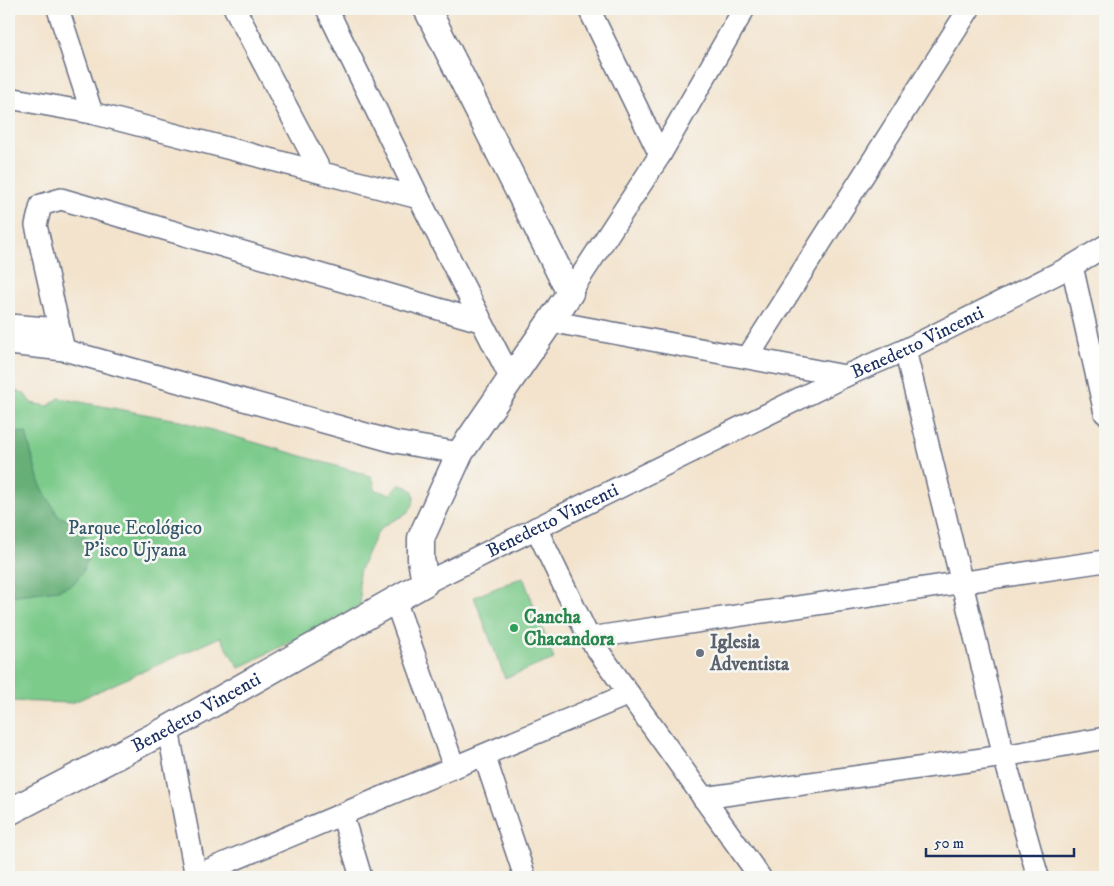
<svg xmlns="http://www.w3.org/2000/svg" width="1114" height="886" font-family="'IM FELL DW Pica',serif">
<rect width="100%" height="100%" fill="#f6f6f2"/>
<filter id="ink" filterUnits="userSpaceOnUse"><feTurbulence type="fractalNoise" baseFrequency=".02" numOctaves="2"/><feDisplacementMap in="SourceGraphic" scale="10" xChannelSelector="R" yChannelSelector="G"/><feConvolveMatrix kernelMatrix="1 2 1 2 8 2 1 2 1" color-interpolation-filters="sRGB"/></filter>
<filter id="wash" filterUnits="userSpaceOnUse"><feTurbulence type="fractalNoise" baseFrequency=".0096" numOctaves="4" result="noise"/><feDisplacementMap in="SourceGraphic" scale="20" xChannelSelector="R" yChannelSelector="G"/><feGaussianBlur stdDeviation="1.12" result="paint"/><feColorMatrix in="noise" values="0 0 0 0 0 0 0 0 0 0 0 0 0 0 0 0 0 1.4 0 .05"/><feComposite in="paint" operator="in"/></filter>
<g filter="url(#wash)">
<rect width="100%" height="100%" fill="#f3e3cc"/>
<g fill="#7dcb8b" stroke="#4c7d74">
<path d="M9,389L24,393L31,403L48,406L59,398L177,420L371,476L374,482L375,490L390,494L399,485C407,486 415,489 414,499C412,519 388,518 378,532C374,538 360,568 359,574C357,584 362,594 360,605L351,611L239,668L220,637L72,703L9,701Z"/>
<polygon points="523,577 554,659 505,678 474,597"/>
</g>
<polygon fill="#66af77" stroke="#406f6a" points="9,431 26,433 39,482 58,516 75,523 86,538 88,558 83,571 73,584 58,590 9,596"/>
</g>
<g filter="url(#ink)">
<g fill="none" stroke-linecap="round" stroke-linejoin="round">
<g stroke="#676e84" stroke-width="24">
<g id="minor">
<polyline points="58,9 92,113"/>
<polyline points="235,9 321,172"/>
<polyline points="327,9 419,198 511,379"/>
<polyline points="589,9 660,155"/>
<polyline points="9,98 92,113 419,198"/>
<polyline points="1072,266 1105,413"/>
<polyline points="570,293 660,155 744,9"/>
<polyline points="549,321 845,376"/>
<polyline points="9,325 59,329"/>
<polyline points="9,344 64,350 395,442 460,453"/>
<polyline points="64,350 36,225 41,205 61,199 480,321"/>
<polyline points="905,350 1004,756 1038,877"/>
<polyline points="748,357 969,9"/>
<polyline points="536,528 589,638 760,877"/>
<path id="s1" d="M425,583L845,376L905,350L1072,266L1105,246"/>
<polyline points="395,600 454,767"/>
<polyline points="589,638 1105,561"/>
<polyline points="168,729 196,877"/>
<polyline points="484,755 525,877"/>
<polyline points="703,798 1004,756 1105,738"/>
<polyline points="342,814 361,877"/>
<polyline points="192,877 629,694"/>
</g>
</g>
<g stroke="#676e84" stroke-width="29">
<g id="tertiary">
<path id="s2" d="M9,812L168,729L425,583L421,559V538L460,453L570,293L427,9"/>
</g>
</g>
<use href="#minor" stroke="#fff" stroke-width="21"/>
<use href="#tertiary" stroke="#fff" stroke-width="26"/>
</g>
</g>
<circle fill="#2e9e5b" stroke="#f6f6f2" stroke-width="2" cx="514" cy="628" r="5"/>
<circle fill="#6b7280" stroke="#f6f6f2" stroke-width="2" cx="700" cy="653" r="5"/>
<g text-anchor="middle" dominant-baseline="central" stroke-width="5" stroke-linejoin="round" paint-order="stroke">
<g font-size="19" fill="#1b2f5e" stroke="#f6f6f2">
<text stroke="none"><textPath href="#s1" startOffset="548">Benedetto Vincenti</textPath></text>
<text stroke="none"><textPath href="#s1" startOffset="142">Benedetto Vincenti</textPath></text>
<text stroke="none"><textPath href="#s2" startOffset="212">Benedetto Vincenti</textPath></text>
</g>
<g font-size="19" fill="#345669" stroke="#f6f6f2">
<text x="135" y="528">Parque Ecológico<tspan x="135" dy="22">P'isco Ujyana</tspan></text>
</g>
<g font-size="19" font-weight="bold" fill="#27864d" stroke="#f6f6f2" text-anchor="start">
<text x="524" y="617">Cancha<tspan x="524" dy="22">Chacandora</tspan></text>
</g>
<g font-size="19" font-weight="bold" fill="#5b616d" stroke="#f6f6f2" text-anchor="start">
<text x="710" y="642">Iglesia<tspan x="710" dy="22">Adventista</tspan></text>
</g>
</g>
<rect width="1114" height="886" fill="none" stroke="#f6f6f2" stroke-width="30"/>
<path d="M926 848v8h148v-8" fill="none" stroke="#1b2f5e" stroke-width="2.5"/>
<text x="934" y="848" font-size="15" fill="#1b2f5e" stroke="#f6f6f2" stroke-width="4" paint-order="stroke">50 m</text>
</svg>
